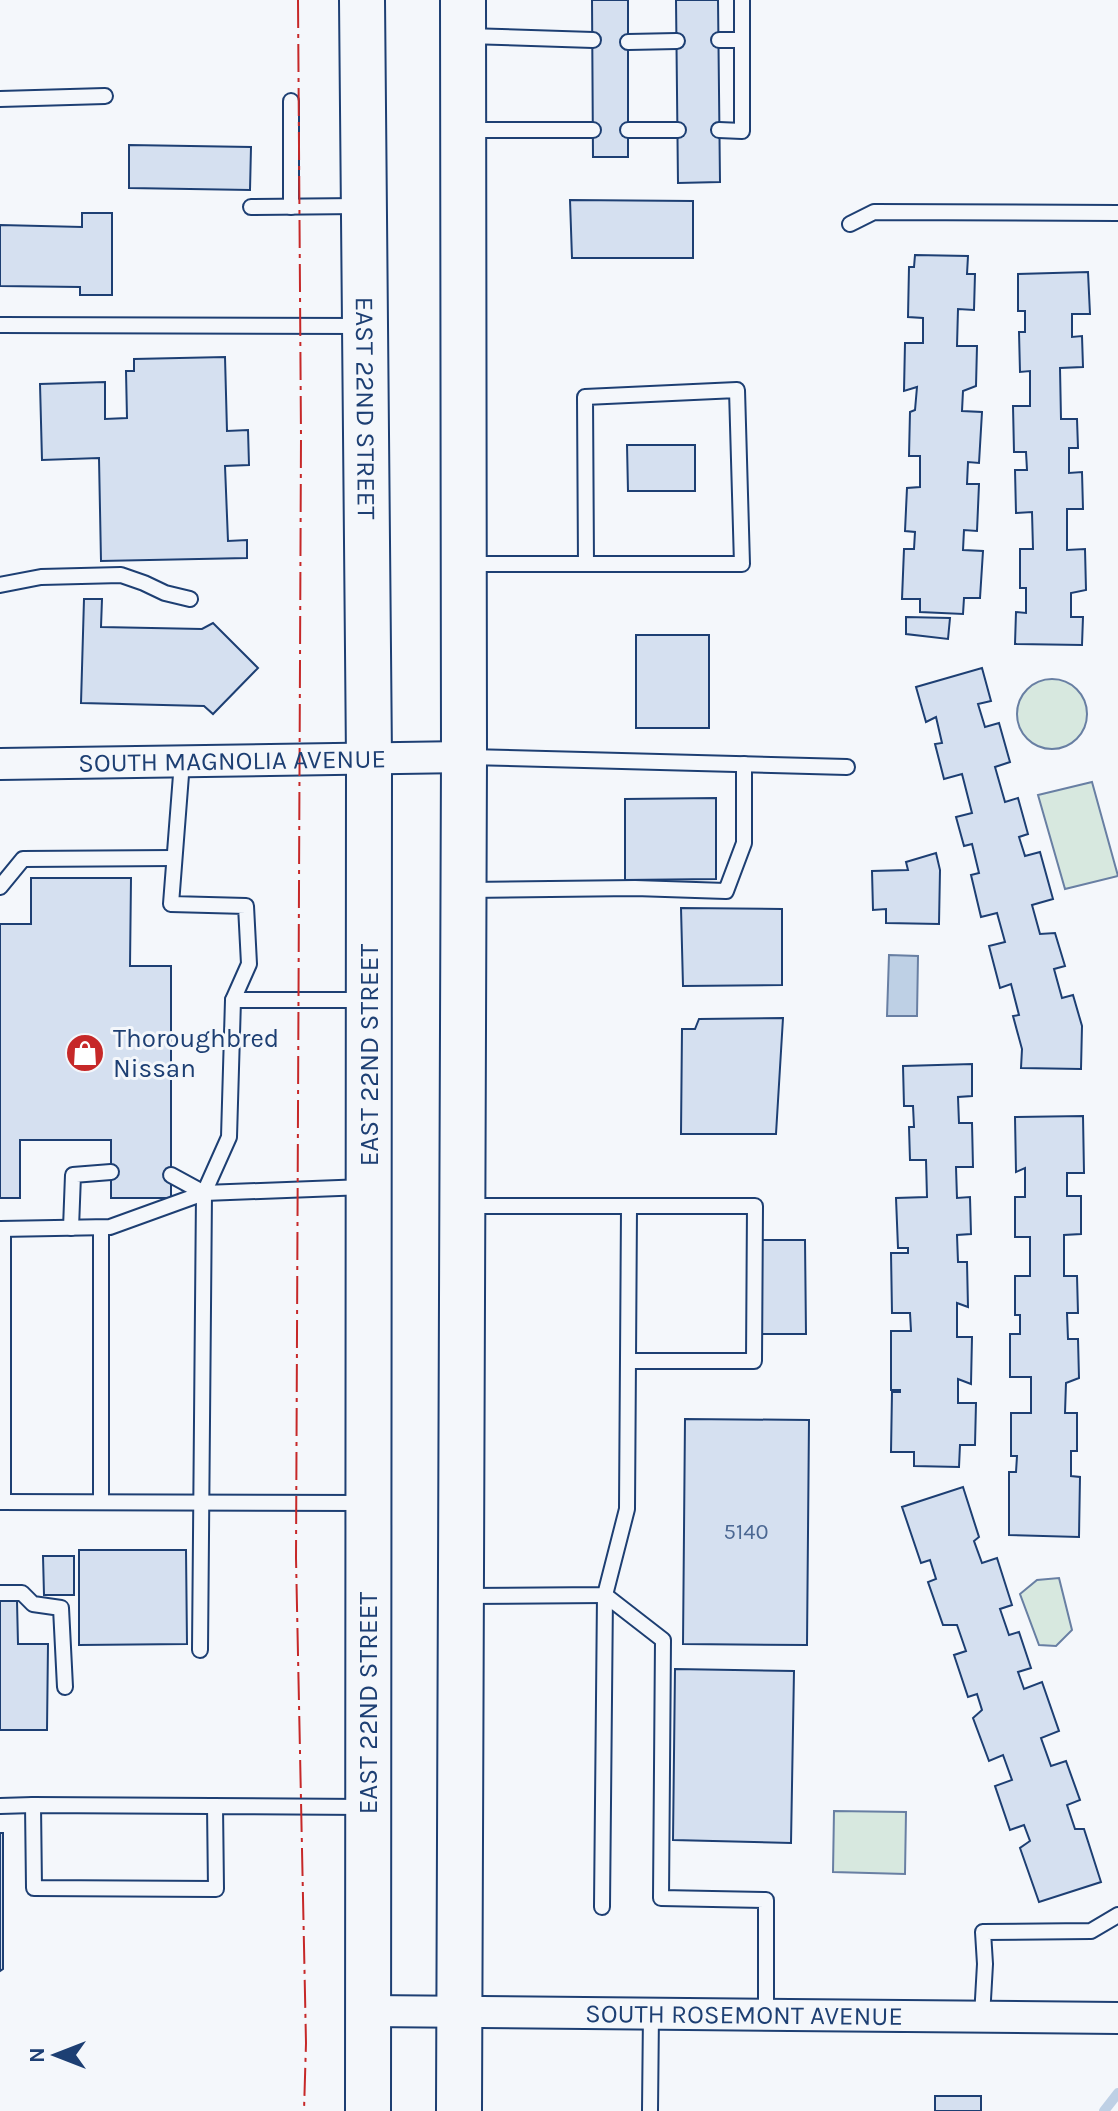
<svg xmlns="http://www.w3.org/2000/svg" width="1118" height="2111" font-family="Karla,sans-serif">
<rect width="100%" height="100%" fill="#f4f7fb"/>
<g fill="#d7e8df" stroke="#687fa3" stroke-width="2">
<circle cx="1052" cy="714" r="35"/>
<polygon points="1092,782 1118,876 1065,889 1038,795"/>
<polygon points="1059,1578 1072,1630 1056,1646 1039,1645 1020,1594 1037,1580"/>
<polygon points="834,1811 906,1812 905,1874 833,1872"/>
</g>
<polygon fill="#bed0e5" stroke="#687fa3" stroke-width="2" points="889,955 918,956 917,1016 887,1016"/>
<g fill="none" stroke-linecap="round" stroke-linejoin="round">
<polyline stroke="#bed0e5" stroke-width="10" points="1104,2111 1118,2093"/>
</g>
<g fill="#d5e0f0" stroke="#1d3f73" stroke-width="2">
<polygon points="592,0 628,0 628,157 593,157"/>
<polygon points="676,0 718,0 720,182 678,183"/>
<polygon points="129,145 251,147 250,190 129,188"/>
<polygon points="570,200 693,201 693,258 572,258"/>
<polygon points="82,213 112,213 112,295 80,295 80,287 0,286 0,225 82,227"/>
<polygon points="915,255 968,256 967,274 975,274 974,310 958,309 957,346 977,346 976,386 963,391 962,411 982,412 979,463 968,462 967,484 979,484 977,531 964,530 963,550 983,551 980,598 964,598 963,614 920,612 920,599 902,599 904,549 914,549 915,532 905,531 907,488 920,487 920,456 909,456 910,412 915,410 917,387 904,391 905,343 923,343 923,318 908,317 909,267 914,267"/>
<polygon points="1088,272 1090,314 1072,314 1072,337 1082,336 1083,367 1060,368 1061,419 1077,419 1078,448 1069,448 1069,473 1082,472 1083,509 1067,509 1067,550 1085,549 1086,590 1071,593 1071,617 1083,617 1082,645 1015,644 1016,612 1026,613 1026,588 1020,588 1020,549 1033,549 1032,512 1016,513 1015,470 1027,470 1026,452 1014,452 1013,406 1030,406 1030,371 1020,372 1019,332 1025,332 1025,311 1018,311 1018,274"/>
<polygon points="225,357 227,431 248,430 249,465 225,466 228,541 247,540 247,558 101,561 99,458 42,460 40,384 105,382 105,419 127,418 126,371 134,371 134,359"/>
<polygon points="627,445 695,445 695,491 628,491"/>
<polygon points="84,599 102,599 101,627 202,629 213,623 258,668 213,714 204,706 81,703"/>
<polygon points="906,617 950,618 948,639 906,634"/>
<rect x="636" y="635" width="73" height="93"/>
<polygon points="982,668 991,701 978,704 985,727 999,723 1010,762 995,767 1005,802 1018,798 1028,834 1019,837 1025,856 1040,852 1053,899 1032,905 1040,934 1055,933 1065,966 1054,969 1062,998 1073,995 1082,1026 1081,1069 1021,1068 1022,1049 1013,1016 1019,1015 1011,984 1000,988 989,946 1005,942 997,913 981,917 971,875 979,873 972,844 964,846 956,817 972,813 962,774 944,779 935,744 942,743 936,717 926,722 916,687"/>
<polygon points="716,798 716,879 625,880 625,799"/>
<polygon points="936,853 940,870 939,924 886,923 886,909 873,910 872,871 908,870 906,862"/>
<polygon points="31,878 131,878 130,966 171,966 171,1198 111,1198 111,1140 20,1140 20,1198 0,1198 0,924 31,924"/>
<polygon points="681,908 782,909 782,985 683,986"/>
<polygon points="783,1018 776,1134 681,1134 682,1029 695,1029 699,1019"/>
<polygon points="972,1064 972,1096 958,1097 959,1123 972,1123 973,1167 956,1167 957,1198 970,1197 971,1234 957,1235 958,1262 967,1262 968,1307 957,1303 957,1337 972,1337 971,1384 958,1379 958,1403 976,1403 975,1445 960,1445 959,1467 914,1466 914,1452 891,1452 892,1392 900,1392 900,1390 891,1390 891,1331 911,1331 910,1313 892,1313 891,1253 908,1253 908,1248 898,1248 896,1198 927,1197 926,1160 910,1160 909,1127 914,1127 913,1106 904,1106 903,1066"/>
<polygon points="1083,1116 1084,1173 1067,1173 1067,1196 1081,1196 1081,1234 1064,1235 1064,1276 1077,1276 1078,1313 1067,1313 1068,1339 1078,1339 1079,1378 1066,1383 1065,1413 1077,1413 1077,1451 1071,1451 1071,1476 1080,1477 1079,1537 1009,1535 1009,1472 1016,1472 1017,1456 1011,1456 1011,1413 1031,1413 1031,1377 1010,1377 1010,1334 1020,1334 1020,1315 1015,1315 1015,1276 1030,1276 1030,1237 1015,1237 1015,1197 1025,1197 1025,1168 1016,1172 1015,1117"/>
<polygon points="760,1240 805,1240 806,1334 761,1334"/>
<polygon points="685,1419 809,1420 807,1645 683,1644"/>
<polygon points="963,1487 979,1537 974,1541 982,1563 997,1558 1012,1605 1000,1609 1009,1635 1019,1632 1031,1668 1018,1672 1024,1689 1042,1682 1059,1731 1041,1738 1051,1766 1066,1761 1080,1800 1067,1805 1075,1829 1084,1829 1101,1882 1039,1902 1020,1848 1030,1841 1024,1825 1010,1830 995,1786 1012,1780 1003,1755 989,1761 973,1718 982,1710 977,1694 968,1697 954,1655 966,1651 957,1625 943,1625 928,1582 936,1579 930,1560 921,1563 902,1507"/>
<polygon points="79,1550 186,1550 187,1644 79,1645"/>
<polygon points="43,1556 74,1556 74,1595 44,1595"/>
<polygon points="0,1601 17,1601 18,1644 48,1644 47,1730 0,1730"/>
<polygon points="675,1669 794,1671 791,1843 673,1840"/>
<polygon points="0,1833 3,1833 3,1969 0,1971"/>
<rect x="935" y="2096" width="46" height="15"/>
</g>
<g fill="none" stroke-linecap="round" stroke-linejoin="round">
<g stroke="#1d3f73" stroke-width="18">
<g id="service">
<polyline points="467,36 593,40"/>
<polyline points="719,40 742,40"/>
<polyline points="628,42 677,41"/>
<polyline points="0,99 105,96"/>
<polyline points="291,101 291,207"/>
<polyline points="467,130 593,130"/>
<polyline points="628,130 678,130"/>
<polyline points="719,130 742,131 742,0"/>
<polyline points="251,207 359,206"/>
<polyline points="850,224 874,212 1118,213"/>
<polyline points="0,325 361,326"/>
<polyline points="468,564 742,564 737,390 585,397 586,564"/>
<polyline points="0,585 41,577 121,575 144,583 165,593 190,599"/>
<polyline points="468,757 847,767"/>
<polyline points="182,762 171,904 246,906 249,964 233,1000 229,1137 204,1193 200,1650"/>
<polyline points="0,887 23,859 173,858"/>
<polyline points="469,890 635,888 726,891 744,843 744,764"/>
<polyline points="233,1000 364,1000"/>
<polyline points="171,1175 204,1193"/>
<polyline points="467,1206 755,1206 754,1361 629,1361"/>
<polyline points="71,1228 73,1175 111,1172"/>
<polyline points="101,1228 101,1502"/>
<polyline points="0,1229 110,1227 204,1193 365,1187"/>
<polyline points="0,1502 364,1503"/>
<polyline points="3,1502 3,1229"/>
<polyline points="0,1593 22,1593 33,1604 61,1608 65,1687"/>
<polyline points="605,1595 663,1640 661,1898 766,1900 766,2014"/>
<polyline points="465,1596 605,1595 627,1509 629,1208"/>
<polyline points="0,1806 33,1805"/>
<polyline points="215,1806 216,1889 34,1888 33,1805 364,1807"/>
<polyline points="602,1907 605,1595"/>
<polyline points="982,2017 985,1964 983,1932 1091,1931 1118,1915"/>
<polyline points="650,2111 651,2013"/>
</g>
</g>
<g stroke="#1d3f73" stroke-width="34">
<g id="minor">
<path id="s1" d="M0,764L464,757"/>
<path id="s2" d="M368,2011L1118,2018"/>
</g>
</g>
<g stroke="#1d3f73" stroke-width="48">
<g id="primary">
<path id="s3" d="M362,0L369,759L368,2111"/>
<polyline points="459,2111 464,757 463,0"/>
</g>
</g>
<use href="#service" stroke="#f4f7fb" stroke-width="14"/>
<use href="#minor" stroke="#f4f7fb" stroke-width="30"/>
<use href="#primary" stroke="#f4f7fb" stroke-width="44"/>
<polyline stroke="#c62828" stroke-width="2" stroke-dasharray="28 6 4 6" stroke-linecap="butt" points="298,0 301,437 296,1558 306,2043 304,2111"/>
</g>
<defs>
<g id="shop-disc" transform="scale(2)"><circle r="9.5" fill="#c62828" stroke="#f4f7fb"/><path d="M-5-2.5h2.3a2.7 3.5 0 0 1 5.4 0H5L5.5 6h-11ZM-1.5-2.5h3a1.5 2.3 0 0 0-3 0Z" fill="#fff"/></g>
</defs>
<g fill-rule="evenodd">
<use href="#shop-disc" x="85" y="1053"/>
</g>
<g text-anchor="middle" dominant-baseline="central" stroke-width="6" stroke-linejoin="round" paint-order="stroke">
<g font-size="22" fill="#4b6792">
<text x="746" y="1532">5140</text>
</g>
<g font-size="26" fill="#1d3f73" stroke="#f4f7fb">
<text stroke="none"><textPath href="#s3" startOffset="408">EAST 22ND STREET</textPath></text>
<text stroke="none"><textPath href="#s1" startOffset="232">SOUTH MAGNOLIA AVENUE</textPath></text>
<text transform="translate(369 1055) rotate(-90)">EAST 22ND STREET</text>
<text transform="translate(368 1703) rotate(-90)">EAST 22ND STREET</text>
<text stroke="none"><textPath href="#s2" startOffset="376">SOUTH ROSEMONT AVENUE</textPath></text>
</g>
<g font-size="26" fill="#1d3f73" stroke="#f4f7fb" text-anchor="start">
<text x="113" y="1038">Thoroughbred<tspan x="113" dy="30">Nissan</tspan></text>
</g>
</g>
<g transform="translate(56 2055) rotate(270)" stroke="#f4f7fb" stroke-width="6" paint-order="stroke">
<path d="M0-6L14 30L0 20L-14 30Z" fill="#1d3f73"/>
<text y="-12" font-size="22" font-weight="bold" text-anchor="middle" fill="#1d3f73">N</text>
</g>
</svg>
